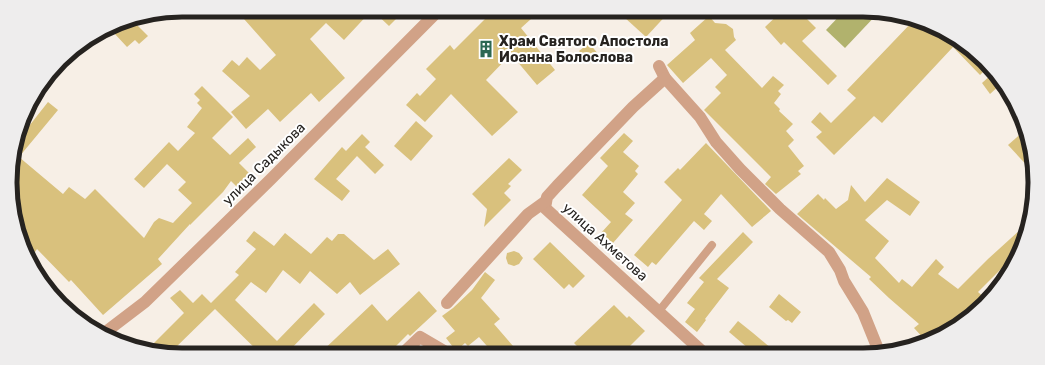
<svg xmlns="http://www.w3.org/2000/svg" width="1045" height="365" font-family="Rubik,sans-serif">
<rect width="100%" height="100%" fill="#f7efe6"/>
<polygon fill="#b1b26d" points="845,10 862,10 879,12 845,48 826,30"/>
<g fill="#d9c17d">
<polygon points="236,10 405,10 389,26 372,10 344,40 326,23 310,39 345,78 319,102 311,93 280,122 268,109 246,129 231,112 250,96 222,71 232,60 239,66 247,57 260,70 276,55"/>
<polygon points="483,10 541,10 521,28 555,70 537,85 511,54 486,80 518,112 492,136 451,94 425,122 406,105 417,93 420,96 436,79 426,69 450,45 454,50 488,16"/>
<polygon points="631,10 671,10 646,37 624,17"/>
<polygon points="783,10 798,10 816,28 802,41 837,76 828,85 784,42 781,45 765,27"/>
<polygon points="709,16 715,23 726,24 733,29 734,37 736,40 725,50 762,88 773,76 784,85 778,91 781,94 774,103 780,109 779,111 793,124 786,131 794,140 788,146 804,166 798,171 801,174 776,194 765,184 771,177 704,110 721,93 715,87 727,75 711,58 683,83 667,65 695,40 690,33"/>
<polygon points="132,20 148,36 139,44 135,40 127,47 114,33 128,21"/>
<polygon points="914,20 967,46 987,68 980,75 953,47 882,123 874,116 834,155 816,137 822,132 811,122 820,112 831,123 856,98 847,90"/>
<polygon points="589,43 599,55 590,63 579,51"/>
<polygon points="992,74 1001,84 990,94 982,83"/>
<polygon points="202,86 233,117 212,138 230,155 248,138 256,147 239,163 252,176 239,189 231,181 223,192 190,225 190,224 158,259 162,264 103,315 71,280 69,282 37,249 35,252 30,249 27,252 16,227 11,160 18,140 48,102 58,110 19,157 63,194 69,187 85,199 95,189 144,238 154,222 159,218 173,223 192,203 178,190 186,182 167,164 144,188 134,179 169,142 178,151 195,133 187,127 202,108 197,103 200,100 194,94"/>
<polygon points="416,121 433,136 411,161 394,146"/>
<polygon points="1024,131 1033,160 1033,172 1008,145"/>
<polygon points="624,133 633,141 623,152 639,166 635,171 638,174 623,192 635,203 625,214 633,220 613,243 601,233 611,222 582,195 608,166 600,158"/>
<polygon points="362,134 370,142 365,147 384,165 375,174 357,156 336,179 350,191 342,201 314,179 342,147 346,151"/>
<polygon points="706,143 771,211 752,227 721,194 704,214 712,221 704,230 694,221 656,265 652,262 648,267 634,255 682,200 664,182 678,168 680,170"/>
<polygon points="509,158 522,170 508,184 511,186 504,193 511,200 484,227 487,209 472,194"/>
<polygon points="887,178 920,202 910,216 887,200 865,220 889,241 875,258 899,283 902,279 912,287 936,259 944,267 938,274 958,289 988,259 1030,221 1029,227 1012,269 1010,272 1004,266 978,292 987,300 976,312 939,337 926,341 914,328 919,324 889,298 869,279 871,277 797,214 818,194 824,200 825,198 836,209 848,200 851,185 865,202"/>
<polygon points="254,231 274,246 285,233 311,254 327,237 332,241 338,234 344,234 374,260 388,249 400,264 360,295 350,282 337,294 310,271 300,284 283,270 266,293 251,282 235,300 277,341 314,303 325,314 285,355 262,355 215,309 170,353 147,350 184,313 170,298 180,290 193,303 202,294 211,303 239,275 235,272 256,249 246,241"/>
<polygon points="743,232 753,242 717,279 729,288 705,319 706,320 697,332 685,322 695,309 687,303 704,282 699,278"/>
<polygon points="550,242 585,276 573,288 569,284 564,289 533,259"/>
<polygon points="514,251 519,253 523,258 519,264 514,266 508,264 506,258 507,253"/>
<polygon points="485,272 495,280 481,298 500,319 494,324 520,354 494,354 479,337 468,346 465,343 456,351 446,338 455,331 442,316 453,308 472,290"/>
<polygon points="419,291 437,311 410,336 408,334 387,355 318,355 372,304 387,321"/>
<polygon points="779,294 801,312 792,323 788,320 786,321 769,307"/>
<polygon points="614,305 627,318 629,316 645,331 622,354 585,354 574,343"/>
<polygon points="738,321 753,333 778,354 755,354 729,332"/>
</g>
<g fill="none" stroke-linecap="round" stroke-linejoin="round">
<g stroke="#d1a287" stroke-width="8">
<polyline points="659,311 712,245"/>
<polyline points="803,351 806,354"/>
</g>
<g stroke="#d1a287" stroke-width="12">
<polyline points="659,66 665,78 700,117 716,142 740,169 780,209 829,252 840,270 844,281 863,312 880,354"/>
<polyline points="665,78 633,107 557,186 547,197 545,208 705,354"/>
<polyline points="447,303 528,214 546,201"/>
<polyline points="103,334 145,302 270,180 439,10"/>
<polyline points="401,355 420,337 449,354"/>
</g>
</g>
<defs>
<g id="building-bare" transform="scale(1.38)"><path d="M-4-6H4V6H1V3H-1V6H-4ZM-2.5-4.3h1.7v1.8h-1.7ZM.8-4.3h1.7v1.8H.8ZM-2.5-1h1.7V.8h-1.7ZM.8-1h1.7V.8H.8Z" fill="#2d6853" stroke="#fff" stroke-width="2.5" paint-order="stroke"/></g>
</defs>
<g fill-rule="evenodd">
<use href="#building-bare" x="486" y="49"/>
</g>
<g text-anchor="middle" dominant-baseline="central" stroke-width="4" stroke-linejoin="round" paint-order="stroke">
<g font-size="14" font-weight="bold" fill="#262320" stroke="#fff" text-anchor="start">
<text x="499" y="41">Храм Святого Апостола<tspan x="499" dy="16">Иоанна Болослова</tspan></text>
</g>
<g font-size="14" fill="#262320" stroke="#fff">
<text transform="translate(264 164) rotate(-45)">улица Садыкова</text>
<text transform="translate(605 242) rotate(42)">улица Ахметова</text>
</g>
</g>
<path d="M0 0H1045V365H0ZM182 17H863A165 165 0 0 1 1028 182V183A165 165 0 0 1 863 348H182A165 165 0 0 1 17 183V182A165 165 0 0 1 182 17Z" fill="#eeeded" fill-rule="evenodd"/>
<path fill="none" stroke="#262320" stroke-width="5" d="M182 17H863A165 165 0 0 1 1028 182V183A165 165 0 0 1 863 348H182A165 165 0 0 1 17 183V182A165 165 0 0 1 182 17Z"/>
</svg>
